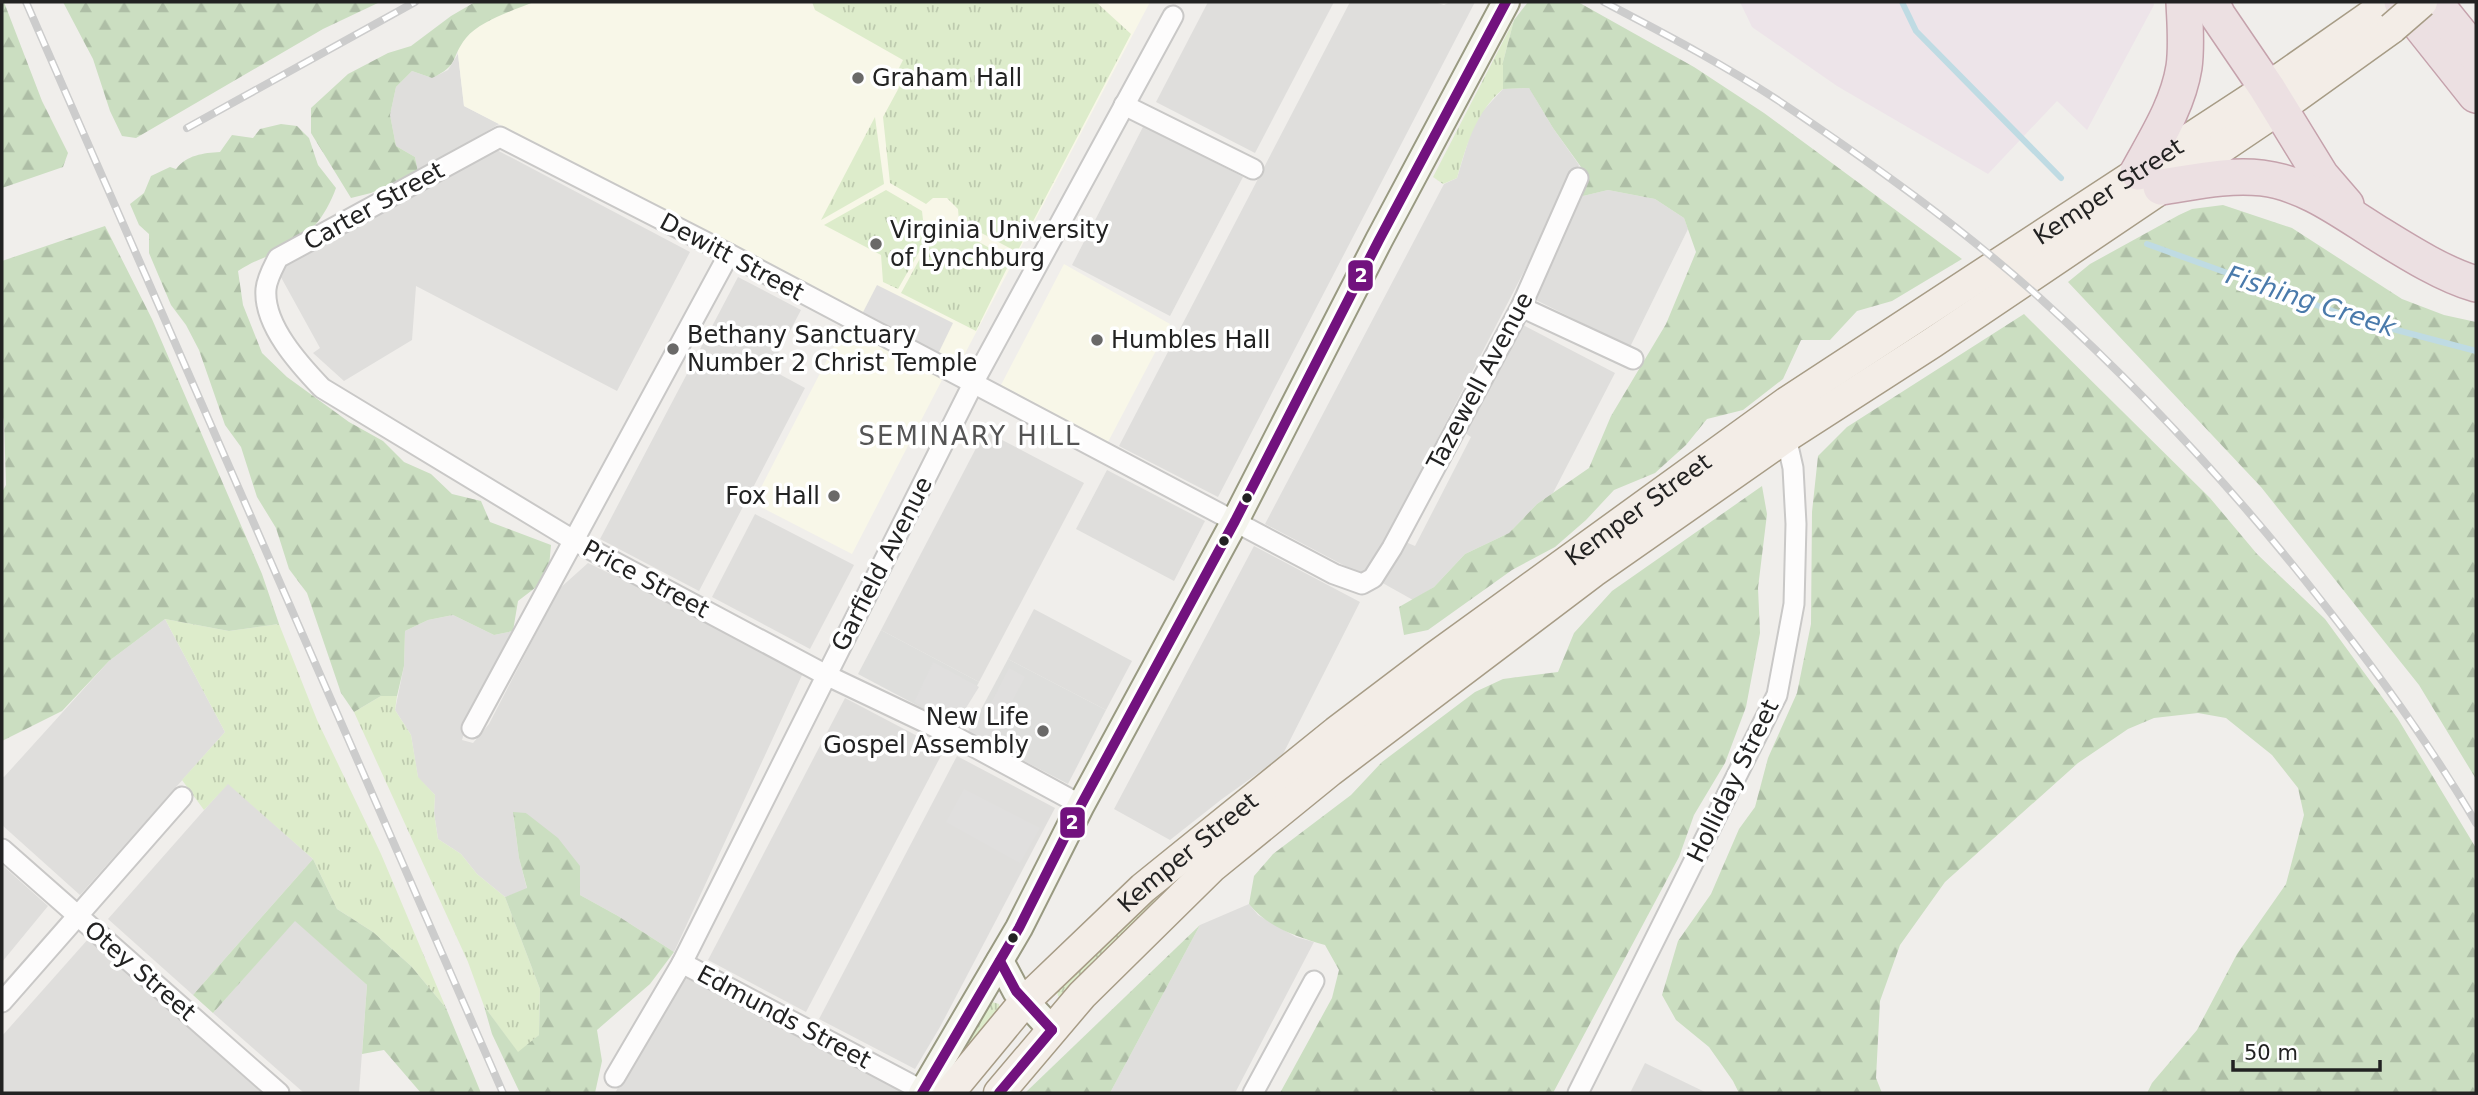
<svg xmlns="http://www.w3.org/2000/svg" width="2478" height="1095" font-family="'DejaVu Sans',sans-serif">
<defs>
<pattern id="grass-tufts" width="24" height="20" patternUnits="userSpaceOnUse" patternTransform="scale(1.75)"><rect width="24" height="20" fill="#ddeccb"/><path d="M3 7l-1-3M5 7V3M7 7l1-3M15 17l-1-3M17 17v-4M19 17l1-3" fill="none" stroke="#bdcaae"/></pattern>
<pattern id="forest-firs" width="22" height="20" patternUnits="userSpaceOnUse" patternTransform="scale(1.75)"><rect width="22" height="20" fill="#cbdec1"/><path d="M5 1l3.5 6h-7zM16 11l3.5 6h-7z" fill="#aebea6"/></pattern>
</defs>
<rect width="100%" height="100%" fill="#f0eeeb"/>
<g fill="#dfdedc">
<polygon points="1208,2 1334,2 1255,153 1156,102"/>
<polygon points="1350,2 1434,2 1444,5 1450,2 1475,2 1218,497 1119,446"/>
<polygon points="458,54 464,106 499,124 418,172 415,157 396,146 390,115 396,87 412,71 432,78 448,70"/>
<polygon points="1529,88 1553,128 1579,165 1366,577 1265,524 1444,184 1457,178 1471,132 1480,114 1503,89"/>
<polygon points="1144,125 1243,177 1170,316 1072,265"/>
<polygon points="495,149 690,252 617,391 416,286 412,340 344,381 313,353 320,348 277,270"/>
<polygon points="1608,190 1655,199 1684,218 1688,229 1630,347 1528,296 1583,193 1583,196"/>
<polygon points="738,277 801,310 770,369 805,388 699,591 600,539"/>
<polygon points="1521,324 1615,373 1553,493 1537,504 1509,533 1465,554 1434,587 1413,600 1379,581 1401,540 1415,546 1471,437 1465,433"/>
<polygon points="985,431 1084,483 979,682 881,630"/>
<polygon points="1107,470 1205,521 1174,581 1076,529"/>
<polygon points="755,514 854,565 810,649 712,597"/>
<polygon points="1254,546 1360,602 1282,756 1222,799 1170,840 1114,809"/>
<polygon points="588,563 700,617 803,673 674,952 618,916 580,895 526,813 513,813 519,858 527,889 505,897 477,874 461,854 438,839 434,813 435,795 418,778 411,735 395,710 404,666 405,631 428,620 453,615 494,635 513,631 471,708 462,740 473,743 489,724 559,589"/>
<polygon points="1034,609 1132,661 1106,710 1008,659"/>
<polygon points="165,619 225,732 80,895 2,825 2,776 4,777 109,661"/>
<polygon points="845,698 944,750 806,1012 708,960"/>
<polygon points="957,756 1055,808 940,1027 915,1069 819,1019"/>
<polygon points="228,783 313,859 193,995 108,919"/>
<polygon points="2,865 48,906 2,962"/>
<polygon points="1249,904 1258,915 1296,937 1314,942 1235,1093 1110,1093 1200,925"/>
<polygon points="295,920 367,985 359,1093 304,1093 213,1013"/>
<polygon points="89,938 263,1093 2,1093 2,1036"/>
<polygon points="682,976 807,1042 902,1091 901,1093 615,1093"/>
<polygon points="1645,1063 1707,1093 1630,1093"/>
</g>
<polygon fill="#ede4e9" points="1740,2 2153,2 2154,5 2087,130 2057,101 1988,174 1837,86 1752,27"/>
<g fill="#f8f7e8">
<polygon points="485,2 1150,2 960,363 464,106 454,20"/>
<polygon points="1064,264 1170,324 1108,442 1001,385"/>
<polygon points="844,327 943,378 852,554 753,503"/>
</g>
<g fill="#dededc">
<polygon points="881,630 979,682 956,726 858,674"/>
<polygon points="1008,659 1106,710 1068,784 969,732"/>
</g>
<g fill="url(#grass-tufts)">
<polygon points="812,2 1096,2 1131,34 1017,252 959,221 958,209 947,198 933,198 926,204 890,183 883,117 902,82 894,78 903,60 815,10"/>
<path d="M1514,20L1503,62V89C1475,113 1467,144 1457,178L1443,184L1433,177Z"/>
<polygon points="875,117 884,184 821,220"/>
<polygon points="886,190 922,211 923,220 931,231 898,289 883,282 881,255 824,225"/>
<polygon points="954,228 1011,260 976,331 901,293 934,233 944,234"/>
<polygon points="165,619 229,631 279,624 317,720 381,854 446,1008 411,966 373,932 337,909 313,859 228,784 204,810 182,780 225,732"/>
<polygon points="381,696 397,696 395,710 411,735 418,777 435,795 434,813 438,839 461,854 477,874 505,897 540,989 539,1035 518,1053 484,1006 468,962 354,712"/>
<polygon points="1236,825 1062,999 1058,996 1056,988 1126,919"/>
<polygon points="989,1001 999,1004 1000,1012 946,1073"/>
</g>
<g fill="url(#forest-firs)">
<polygon points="2,2 4,2 42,101 68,153 63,167 2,188"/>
<polygon points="63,2 380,2 323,29 136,138 122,136 110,111 93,59"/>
<path d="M475,2H534C514,10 480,21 466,38C450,58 460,65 432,78L412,71L396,87L390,115L396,146L415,157L418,172L371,193L351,198L311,133V108L348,74L388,53L411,46L451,16Z"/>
<polygon points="1528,2 1578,2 1694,67 1764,113 1962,259 1892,301 1857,311 1830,340 1801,340 1783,379 1743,410 1707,419 1686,445 1655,473 1614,490 1586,520 1555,547 1512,570 1428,630 1404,635 1399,607 1434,587 1465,554 1509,533 1537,504 1589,468 1611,416 1666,324 1696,252 1684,218 1655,199 1608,190 1583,196 1581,167 1553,128 1529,88 1503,89 1503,62 1514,20"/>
<path d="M281,124L297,126L309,138L318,165L336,188C326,216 307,241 278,252C263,258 252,262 238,271L243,305L262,353L287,377L349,422L383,441L404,462L431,474L452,494L481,501L490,522L551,545L548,578L518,601L513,631L494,635L453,615L428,620L405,631L404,666L397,696H381L354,712L341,693L307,593L289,569L276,528L257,497L241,447L225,425L199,350L186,325L171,305L149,253V234L139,225L130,204L144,193L151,176L170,167L176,169C187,155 203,153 220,152L232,135L253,138L260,129Z"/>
<polygon points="2223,205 2292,228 2402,299 2444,315 2476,322 2476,779 2419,685 2261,487 2068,282 2090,264 2179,215 2192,209"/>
<polygon points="105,226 152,319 262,574 279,624 229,631 165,619 109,661 62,711 2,741 2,492 6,485 4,421 2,414 2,261"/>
<polygon points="2024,314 2210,498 2257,554 2325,619 2398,719 2476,848 2476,1093 2147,1093 2152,1083 2197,1030 2237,954 2286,884 2304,815 2298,788 2272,755 2226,718 2198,713 2154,718 2128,729 2078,763 1945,882 1900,945 1880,1001 1876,1078 1882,1093 1739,1093 1733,1081 1709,1047 1676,1020 1662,995 1678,941 1711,894 1739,829 1755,807 1768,758 1797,693 1811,624 1812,512 1818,456 1847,427"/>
<path d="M1762,486L1767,514L1758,588L1760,633L1746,707L1725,763L1694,815L1679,857L1553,1093H1437L1431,1090L1429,1093H1280L1332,998L1339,970L1325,945C1297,937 1267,927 1249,904L1254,876L1273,854L1351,795L1382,762L1475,692L1503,679L1558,672L1574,633L1612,591Z"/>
<polygon points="513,812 526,813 558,838 580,866 580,895 618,916 674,952 650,984 597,1030 602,1061 595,1093 520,1093 492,1034 484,1006 518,1052 539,1035 540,989 505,897 527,888 519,858"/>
<polygon points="313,859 337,909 373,932 411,966 446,1008 481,1093 421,1093 384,1050 362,1054 367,985 295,921 213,1013 193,995"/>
<polygon points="1200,925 1110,1093 1025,1093"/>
</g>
<g fill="#e0dfde">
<polygon points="877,285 953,323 938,354 861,316"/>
<polygon points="933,662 979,687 956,724 914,702"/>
<polygon points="1009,668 1025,677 989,744 968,732 971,722 983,719"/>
<polygon points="964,789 1040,828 1020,863 946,822"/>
</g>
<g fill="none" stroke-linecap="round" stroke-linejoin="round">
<g stroke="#bfdbe3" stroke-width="6">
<polyline points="1902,2 1916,31 2061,178"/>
<polyline points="2147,244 2355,319 2476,351"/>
</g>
<g stroke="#c9c8c7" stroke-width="23">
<g id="street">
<polyline points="1124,105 1253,169"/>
<polyline points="1521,307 1633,359"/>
<polyline points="472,728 729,254"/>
<path d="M1081,805L954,736L826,675L573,540L322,388C300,365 263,325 266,289C267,278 273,268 278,258L500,137L729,254L1334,574L1362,584L1373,578L1392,548L1521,307L1578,178"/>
<polyline points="2,849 279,1093"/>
<polyline points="682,963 923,1091"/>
<polyline points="2,1002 182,797"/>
<polyline points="615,1077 682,963 978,374 1173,16"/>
<polyline points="1253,1093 1314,981"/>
<polyline points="1578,1093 1777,695 1794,604 1796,524 1793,468 1786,437 1786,428"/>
</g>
</g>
<g stroke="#999a82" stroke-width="30">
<g id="secondary">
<polyline points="1000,961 1016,991 1052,1030"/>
<polyline points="922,1093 1019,928 1081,805 1235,521 1379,240 1506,2"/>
</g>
</g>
<g stroke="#a79c86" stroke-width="33">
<g id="primary">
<path id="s1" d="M949,1093L1025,1001L1143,888L1336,732L1435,657L1787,402L2267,88L2390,2"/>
<polyline points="999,1093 1082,995 1212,867 1330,771 1593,572 1786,437 1932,343 2279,109 2392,28"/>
</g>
</g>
<g stroke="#c5a2ac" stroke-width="38">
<g id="highway">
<polyline points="2211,2 2218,16 2267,88 2321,176 2346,205"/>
<polyline points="2402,2 2476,95"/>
<polyline points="2434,2 2476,54"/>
<path d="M2138,172C2156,139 2178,105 2184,67C2187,46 2185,24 2184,2"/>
<path d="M2161,187C2194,182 2229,174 2262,178C2305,183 2342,211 2377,233C2406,251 2444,275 2476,284"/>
</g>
</g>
<use href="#street" stroke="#fdfcfc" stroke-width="19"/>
<use href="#secondary" stroke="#f4f4ed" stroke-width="26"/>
<use href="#primary" stroke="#f3ede7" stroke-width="30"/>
<use href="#highway" stroke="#ece0e2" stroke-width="35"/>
<g stroke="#ccc" stroke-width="8">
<g id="rail">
<polyline points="26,2 503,1093"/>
<path d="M1604,2C1663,33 1723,64 1779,101C1870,162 1960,226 2041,299C2144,392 2238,494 2323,603C2378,673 2431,746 2476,823"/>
<polyline points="187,128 415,2"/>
</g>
</g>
<use href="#rail" stroke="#fff" stroke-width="5" stroke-dasharray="16" stroke-linecap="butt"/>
<g stroke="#a79c86" stroke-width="33" stroke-linecap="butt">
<polyline id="primary-bridge" points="2392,28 2422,2"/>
</g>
<use href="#primary-bridge" stroke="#f3ede7" stroke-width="30"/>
<g stroke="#fff" stroke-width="16">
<g id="bus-1">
<polyline points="1000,961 1016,991 1052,1030"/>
<polyline points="922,1093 1019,928 1081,805 1235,521 1379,240 1506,2"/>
<polyline points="999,1093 1052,1030"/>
</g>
</g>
<use href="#bus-1" stroke="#72127e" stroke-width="10"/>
</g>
<g fill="#6a6968" stroke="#fff" stroke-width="2.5">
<circle cx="858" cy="78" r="7"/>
<circle cx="876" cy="244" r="7"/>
<circle cx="1097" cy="340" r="7"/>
<circle cx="673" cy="349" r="7"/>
<circle cx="834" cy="496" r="7"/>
<circle cx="1043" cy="731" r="7"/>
</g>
<g fill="#222" stroke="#fff" stroke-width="2.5">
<circle cx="1247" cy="498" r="6"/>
<circle cx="1224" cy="541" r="6"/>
<circle cx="1013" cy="938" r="6"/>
</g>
<g text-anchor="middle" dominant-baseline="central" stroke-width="7" stroke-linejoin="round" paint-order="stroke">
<g font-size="24" fill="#222" stroke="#fff" text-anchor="start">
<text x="872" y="78">Graham Hall</text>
<text x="890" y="230">Virginia University<tspan x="890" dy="28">of Lynchburg</tspan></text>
<text x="687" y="335">Bethany Sanctuary<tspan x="687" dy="28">Number 2 Christ Temple</tspan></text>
<text x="1111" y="340">Humbles Hall</text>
<text x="820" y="496" text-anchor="end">Fox Hall</text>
<text x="1029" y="717" text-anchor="end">New Life<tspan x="1029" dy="28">Gospel Assembly</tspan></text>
</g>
<g font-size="24" fill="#222" stroke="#fff">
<text stroke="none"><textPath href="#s1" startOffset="1474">Kemper Street</textPath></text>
<text transform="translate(374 206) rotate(-29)">Carter Street</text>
<text transform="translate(732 257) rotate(28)">Dewitt Street</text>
<text transform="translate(1480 381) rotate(-62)">Tazewell Avenue</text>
<text stroke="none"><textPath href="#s1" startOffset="906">Kemper Street</textPath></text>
<text transform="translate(882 564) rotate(-63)">Garfield Avenue</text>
<text transform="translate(646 579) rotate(28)">Price Street</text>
<text transform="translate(1733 781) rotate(-64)">Holliday Street</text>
<text stroke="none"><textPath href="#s1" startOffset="340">Kemper Street</textPath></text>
<text transform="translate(140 971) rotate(41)">Otey Street</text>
<text transform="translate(784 1017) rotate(28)">Edmunds Street</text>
</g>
<g font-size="26" font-style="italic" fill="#4a7aab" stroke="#fff">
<text transform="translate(2311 301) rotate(18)">Fishing Creek</text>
</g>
<g font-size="26" letter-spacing="2" fill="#555" stroke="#fff">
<text x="970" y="436">SEMINARY HILL</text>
</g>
</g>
<g stroke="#fff" stroke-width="2.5">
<rect x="1347" y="259" width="27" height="33" rx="7" fill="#72127e"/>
<rect x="1059" y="806" width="27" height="33" rx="7" fill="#72127e"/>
</g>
<g font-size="19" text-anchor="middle" font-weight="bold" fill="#fff">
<text x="1361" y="282">2</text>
<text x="1072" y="829">2</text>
</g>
<rect width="2478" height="1095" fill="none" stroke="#222222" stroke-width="7"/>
<path d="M2233 1060v10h147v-10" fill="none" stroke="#222222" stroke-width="3.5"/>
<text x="2244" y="1060" font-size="21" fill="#222222" stroke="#ffffff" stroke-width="5" paint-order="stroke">50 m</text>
</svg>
